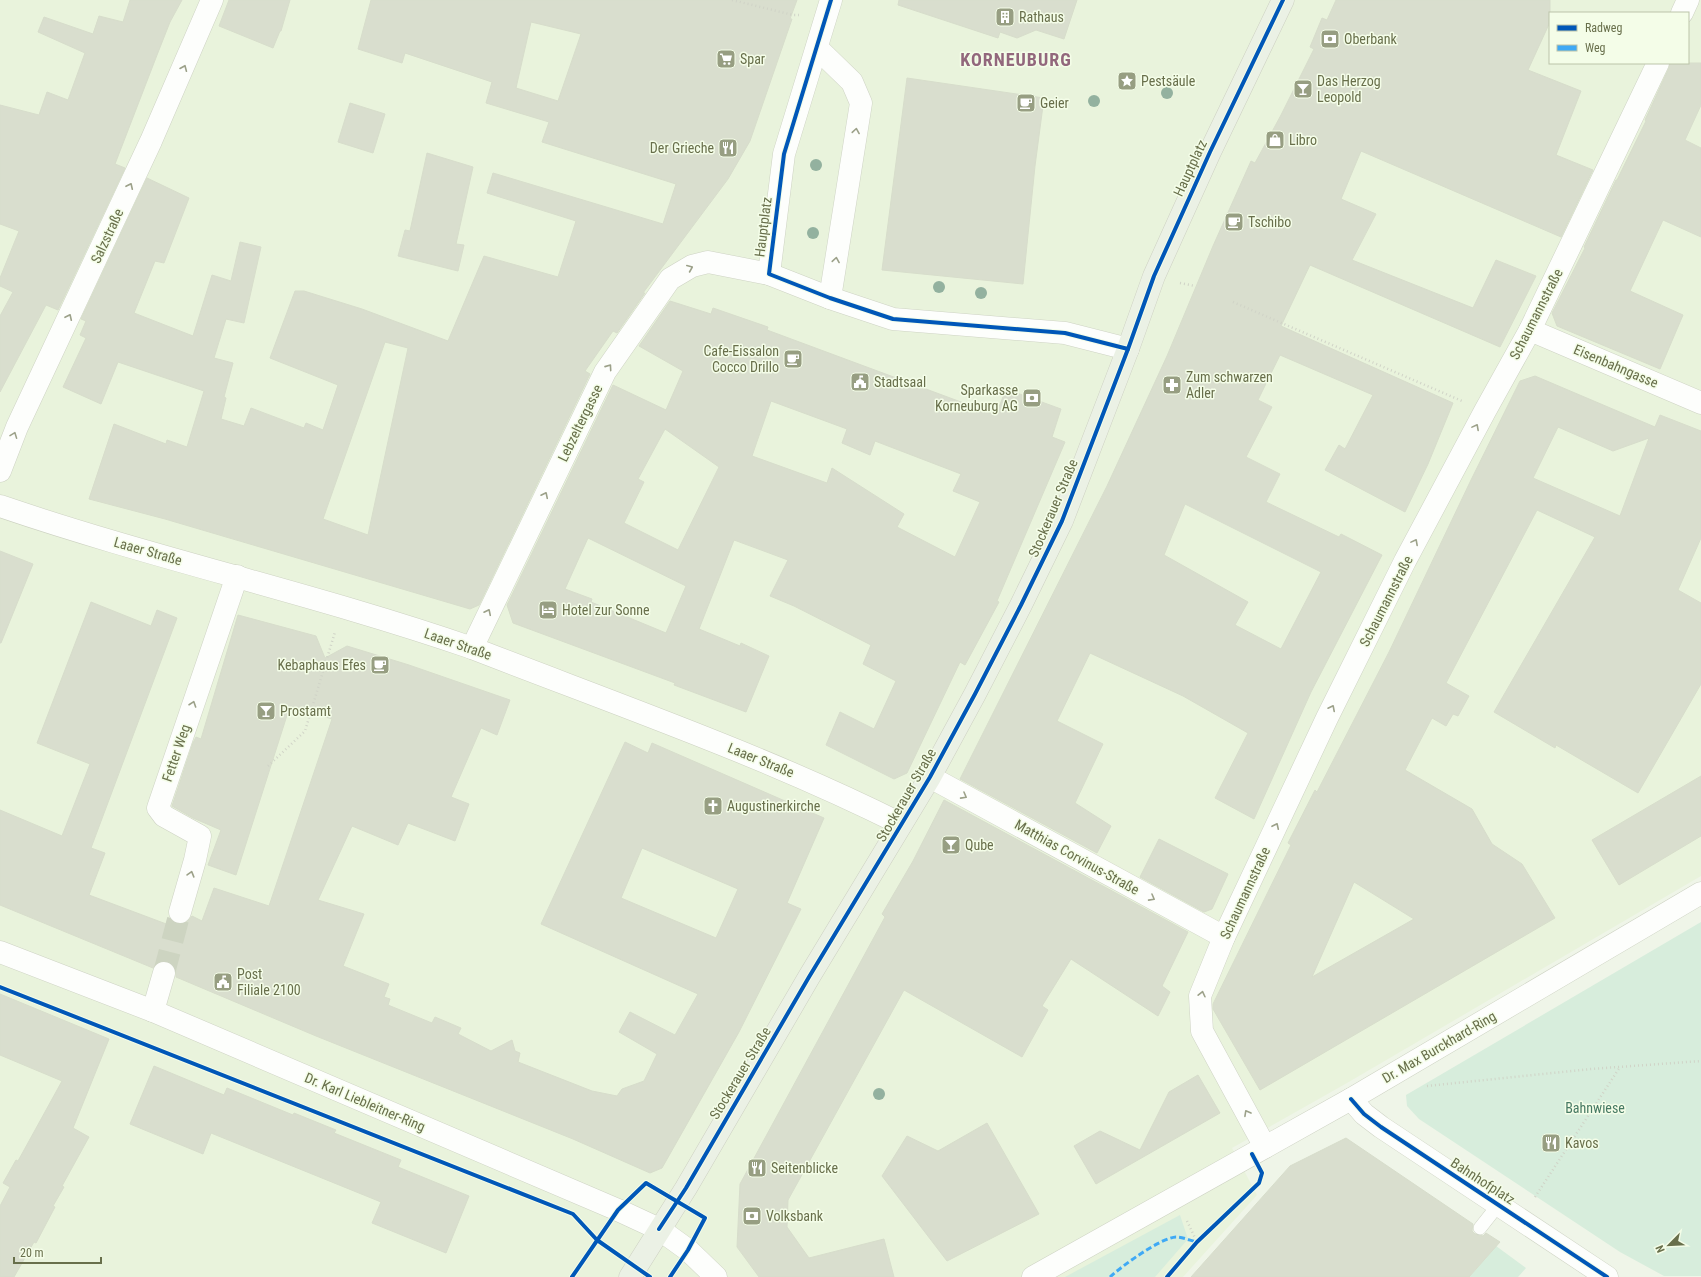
<svg xmlns="http://www.w3.org/2000/svg" width="1701" height="1277" font-family="'Roboto Condensed',sans-serif">
<rect width="100%" height="100%" fill="#eff5e8"/>
<path fill="#e9f3dc" fill-rule="evenodd" d="M0,0H1701V876L1347,1083L1232,1148L1257,1195L1183,1277H0ZM1550,13H1688V63H1550Z"/>
<g fill="#d7eddc">
<polygon points="1701,922 1701,1276 1664,1276 1620,1252 1419,1119 1407,1106 1406,1095"/>
<polygon points="1180,1215 1188,1239 1155,1277 1065,1277"/>
<polygon points="1496,1246 1526,1268 1518,1277 1469,1277"/>
</g>
<g fill="#d9dece" stroke="#d7ddcb" fill-rule="evenodd">
<polygon points="130,0 182,0 170,22 157,55 115,164 125,168 58,310 46,305 0,392 0,316 13,292 0,286 0,278 19,231 0,224 0,105 39,115 47,92 68,100 85,53 38,32 44,17 93,34 99,16 123,22"/>
<polygon points="229,0 290,0 281,31 280,31 273,48 219,26"/>
<path d="M371,0H797L790,19H792L750,141L728,179L643,293H645L617,333L613,331L585,371L590,374L479,605L470,609L165,519L89,499L114,424L166,444L167,440L187,447L204,391L118,362L101,404L63,387L86,338L80,335L86,321L81,319L147,178L189,198L164,263L155,261L134,313L193,336L212,275L231,281L240,242L261,247L244,323L226,319L214,358L233,363L224,397L226,398L221,419L244,426L251,408L304,428L306,423L323,430L338,385L270,358L295,291H304L362,309L448,341L484,256L558,277L576,221L487,193L493,173L663,224L676,184L542,142L549,122L486,103L492,82L405,53L402,63L358,49ZM531,22L581,34L558,101L516,88ZM385,342L408,348L368,535L323,519Z"/>
<polygon points="899,0 1077,0 1064,39 1036,30 1017,38 1000,32 998,38 898,5"/>
<path d="M1336,0H1550V22L1528,70L1581,91L1556,155L1593,170L1561,237L1361,151L1341,199L1376,214L1352,260L1473,308L1496,260L1536,276L1500,347L1310,265L1281,326L1453,403L1428,464L1405,512L1325,470L1339,445L1345,449L1373,395L1280,355L1258,400L1272,407L1246,457L1280,474L1266,502L1339,537L1341,534L1382,555L1311,692L1254,819L1215,798L1248,733L1183,696L1090,653L1057,721L1103,744L1075,803L1111,826L1097,853L960,779L1107,486L1167,356L1213,246L1251,161L1255,163L1281,115L1314,49L1310,47L1322,18L1327,20ZM1185,504L1321,572L1281,649L1235,625L1248,602L1164,555Z"/>
<polygon points="1670,63 1701,63 1701,105 1685,140 1701,148 1701,237 1663,220 1630,291 1683,315 1660,369 1557,326 1552,313 1585,248 1584,247 1616,180 1617,180 1646,121 1645,120 1669,68"/>
<polygon points="907,78 1044,98 1035,166 1023,284 882,270"/>
<polygon points="350,103 385,114 373,153 338,142"/>
<polygon points="427,153 473,167 456,244 464,245 458,271 398,256 405,230 410,231"/>
<path d="M670,301L711,314L713,308L768,327L767,330L996,415L1006,389L1061,409L1052,437L1065,442L997,601L999,602L965,665L960,662L907,773L894,779L826,745L840,712L874,729L896,681L863,664L871,645L794,606L770,596L788,560L734,540L699,629L740,646L741,643L769,656L746,712L674,685L675,683L513,623L507,605L613,385L666,410L683,371L639,346ZM771,401L847,429L842,443L870,455L875,441L961,474L953,491L980,502L955,557L897,527L904,514L832,468L827,483L752,456ZM665,429L719,467L678,550L624,523L644,482L638,479ZM588,538L686,586L666,633L591,602L592,599L565,589Z"/>
<path d="M1535,376L1655,427L1660,415L1701,431V538L1678,590L1701,603V684L1638,793L1556,745L1555,748L1494,712L1595,537L1537,510L1446,683L1469,696L1458,716L1453,714L1446,726L1432,718L1405,770L1472,809L1492,844L1522,864L1555,918L1260,1090L1213,1009V1004L1291,845L1288,843L1315,790L1317,792L1389,652L1471,480L1520,381ZM1558,427L1613,451L1649,438L1620,516L1533,478ZM1354,882L1414,919L1312,977Z"/>
<polygon points="0,551 33,564 1,643 0,643"/>
<path d="M91,602L151,626L157,610L177,618L91,848L105,853L89,895L169,925L170,920L176,924H183L188,921L192,916L202,921L214,888L269,906L332,719L290,706L236,875L208,865L221,830L193,818L172,806L193,743L196,737L201,739L238,615L316,636L325,658L347,646L409,665L510,700L497,735L481,728L451,797L469,804L455,841L408,823L398,845L352,826L318,900L364,914L343,966L389,984L384,997L390,999L388,1005L432,1023L435,1017L461,1028L458,1034L491,1051L512,1040L515,1051L520,1053L518,1062L592,1091L617,1096L622,1089L644,1081L657,1054L619,1032L630,1012L675,1035L698,994L541,924L625,742L648,753L652,743L824,818L787,903L801,909L739,1032L662,1168L650,1173L573,1139L316,1036L176,977V970L173,965L168,961H161L156,964L153,968L0,905V810L62,836L90,764L37,743ZM642,848L738,889L716,938L621,898Z"/>
<polygon points="1701,776 1701,836 1619,885 1592,840"/>
<polygon points="944,800 1188,932 1162,986 1170,992 1158,1016 1071,959 1042,1006 1048,1010 1022,1057 904,990 788,1200 787,1227 809,1258 884,1239 894,1277 759,1277 737,1247 740,1184 885,917 882,914 913,861"/>
<polygon points="1159,839 1228,874 1212,909 1204,912 1140,877"/>
<polygon points="0,994 109,1039 73,1128 89,1137 62,1186 64,1187 53,1206 55,1207 36,1243 34,1242 14,1277 0,1277 0,1206 10,1187 3,1183 16,1160 18,1161 62,1081 0,1055"/>
<polygon points="154,1066 224,1095 227,1088 293,1115 294,1113 336,1130 334,1133 401,1160 398,1167 469,1196 446,1253 372,1223 381,1202 211,1133 203,1154 130,1124"/>
<polygon points="1198,1075 1220,1113 1096,1184 1074,1146 1100,1131 1140,1150 1169,1092"/>
<polygon points="987,1123 1039,1214 947,1261 882,1176 907,1136 938,1151"/>
<polygon points="1346,1138 1473,1224 1472,1231 1475,1234 1483,1236 1486,1233 1500,1242 1469,1277 1191,1277 1290,1166"/>
</g>
<g fill="none" stroke-linecap="round" stroke-linejoin="round">
<polyline stroke="#cdd4c1" stroke-width="22" stroke-dasharray="22 11" stroke-linecap="butt" points="164,973 180,912"/>
<g stroke="#ced3c4" stroke-width="14">
<polyline id="lane" points="1480,1228 1499,1204"/>
</g>
<g stroke="#ced3c4" stroke-width="23">
<g id="street">
<polyline points="1682,13 1688,0"/>
<polyline points="817,48 852,82 861,103 830,298"/>
<polyline points="769,274 784,154 831,0"/>
<polyline points="1530,330 1701,403"/>
<polyline points="0,471 17,427 151,141 212,0"/>
<polyline points="472,648 605,372 670,279 692,266 708,262 769,274 830,298 893,319 1065,333 1128,349"/>
<polyline points="930,777 1224,937"/>
<polyline points="180,912 195,860 200,836 164,816 158,808 237,576"/>
<polyline points="0,952 153,1011 618,1210 659,1229 688,1250 716,1277"/>
<polyline points="153,1011 164,973"/>
<polyline points="1351,1099 1364,1114 1381,1127 1607,1277"/>
<polyline points="1265,1147 1202,1031 1200,996 1224,937 1327,718 1405,561 1485,411 1530,330 1658,63"/>
<polyline points="1033,1277 1351,1099 1701,893"/>
</g>
</g>
<g stroke="#cdd2c2" stroke-width="23">
<path id="secondary" d="M0,506C155,559 316,594 472,648C616,704 763,755 901,824"/>
</g>
<g stroke="#cdd0c2" stroke-width="23">
<polyline id="primary" points="630,1277 686,1188 809,977 930,777 975,694 1021,605 1062,521 1128,349 1154,276 1210,152 1283,0"/>
</g>
<g stroke="#d0d3c7" stroke-width="2.5" stroke-dasharray="1 3" stroke-linecap="butt">
<polyline points="732,0 793,15 799,15"/>
<polyline points="1180,283 1195,286"/>
<polyline points="1233,302 1462,401"/>
<polyline points="268,766 305,731 335,632"/>
<polyline points="1427,1086 1591,1069 1701,1061"/>
<polyline points="1535,1197 1620,1067"/>
<polyline points="1187,1221 1197,1242"/>
</g>
<use href="#lane" stroke="#fdfefc" stroke-width="13"/>
<use href="#street" stroke="#fdfefc" stroke-width="22"/>
<use href="#secondary" stroke="#fdfefc" stroke-width="22"/>
<use href="#primary" stroke="#ebf1e5" stroke-width="22"/>
<path stroke="#3fa9f5" stroke-width="3" stroke-dasharray="6 3" stroke-linecap="butt" d="M1110,1277C1122,1266 1160,1238 1176,1237C1183,1237 1191,1241 1197,1242"/>
<g stroke="#f4fde8" stroke-width="6">
<g id="cycleway">
<polyline points="831,0 784,154 769,274 830,298 893,319 1065,333 1128,349"/>
<polyline points="0,987 573,1214 597,1240 650,1277"/>
<polyline points="1351,1099 1364,1114 1381,1127 1607,1277"/>
<polyline points="659,1229 686,1188 809,977 930,777 975,694 1021,605 1062,521 1128,349 1154,276 1210,152 1283,0"/>
<polyline points="572,1277 618,1210 646,1183 705,1218 688,1250 670,1277"/>
<polyline points="1167,1277 1197,1242 1259,1183 1262,1173 1252,1154"/>
</g>
</g>
<use href="#cycleway" stroke="#0057b8" stroke-width="4"/>
</g>
<g fill="#93b19f">
<circle cx="1167" cy="93" r="6"/>
<circle cx="1094" cy="101" r="6"/>
<circle cx="816" cy="165" r="6"/>
<circle cx="813" cy="233" r="6"/>
<circle cx="939" cy="287" r="6"/>
<circle cx="981" cy="293" r="6"/>
<circle cx="879" cy="1094" r="6"/>
</g>
<defs><path id="oneway-chevron" d="M-2-3.5L2.5 0L-2 3.5" fill="none" stroke-width="1.6" stroke-linecap="round" stroke-linejoin="round"/></defs>
<g stroke="#9ca189">
<use href="#oneway-chevron" transform="translate(184 68) rotate(-67)"/>
<use href="#oneway-chevron" transform="translate(856 131) rotate(-81)"/>
<use href="#oneway-chevron" transform="translate(130 186) rotate(-65)"/>
<use href="#oneway-chevron" transform="translate(836 260) rotate(-81)"/>
<use href="#oneway-chevron" transform="translate(690 268) rotate(-23)"/>
<use href="#oneway-chevron" transform="translate(69 317) rotate(-65)"/>
<use href="#oneway-chevron" transform="translate(609 367) rotate(-55)"/>
<use href="#oneway-chevron" transform="translate(1476 427) rotate(-62)"/>
<use href="#oneway-chevron" transform="translate(14 435) rotate(-69)"/>
<use href="#oneway-chevron" transform="translate(545 495) rotate(-64)"/>
<use href="#oneway-chevron" transform="translate(1415 542) rotate(-62)"/>
<use href="#oneway-chevron" transform="translate(488 612) rotate(-64)"/>
<use href="#oneway-chevron" transform="translate(193 704) rotate(-71)"/>
<use href="#oneway-chevron" transform="translate(1332 708) rotate(-63)"/>
<use href="#oneway-chevron" transform="translate(964 796) rotate(29)"/>
<use href="#oneway-chevron" transform="translate(1276 826) rotate(-65)"/>
<use href="#oneway-chevron" transform="translate(191 874) rotate(-74)"/>
<use href="#oneway-chevron" transform="translate(1152 898) rotate(29)"/>
<use href="#oneway-chevron" transform="translate(1202 994) rotate(-77)"/>
<use href="#oneway-chevron" transform="translate(1247 1113) rotate(-119)"/>
</g>
<defs>
<g id="building-square" transform="scale(1)"><rect x="-9" y="-9" width="18" height="18" rx="4" fill="#979e82" stroke="#f4fde8"/><path d="M-4-6H4V6H1V3H-1V6H-4ZM-2.5-4.3h1.7v1.8h-1.7ZM.8-4.3h1.7v1.8H.8ZM-2.5-1h1.7V.8h-1.7ZM.8-1h1.7V.8H.8Z" fill="#fff"/></g>
<g id="bank-square" transform="scale(1)"><rect x="-9" y="-9" width="18" height="18" rx="4" fill="#979e82" stroke="#f4fde8"/><path d="M-6-4H6V4H-6ZM0-2.3a2.3 2.3 0 1 0 0 4.6a2.3 2.3 0 1 0 0-4.6Z" fill="#fff"/></g>
<g id="supermarket-square" transform="scale(1)"><rect x="-9" y="-9" width="18" height="18" rx="4" fill="#979e82" stroke="#f4fde8"/><path d="M-6-5.5h2.5l.6 2H6L4.5 2H-2.5L-4.4-4H-6ZM-1.5 3.2a1.3 1.3 0 1 0 .1 0ZM3 3.2a1.3 1.3 0 1 0 .1 0Z" fill="#fff"/></g>
<g id="sight-square" transform="scale(1)"><rect x="-9" y="-9" width="18" height="18" rx="4" fill="#979e82" stroke="#f4fde8"/><path d="M0-6L1.8-2.2L6-1.7L2.9 1.2L3.7 5.4L0 3.3L-3.7 5.4L-2.9 1.2L-6-1.7L-1.8-2.2Z" fill="#fff"/></g>
<g id="bar-square" transform="scale(1)"><rect x="-9" y="-9" width="18" height="18" rx="4" fill="#979e82" stroke="#f4fde8"/><path d="M-6-5H6L.8 .8V4.5H3.5V6h-7V4.5H-.8V.8Z" fill="#fff"/></g>
<g id="cafe-square" transform="scale(1)"><rect x="-9" y="-9" width="18" height="18" rx="4" fill="#979e82" stroke="#f4fde8"/><path d="M-5.5-4.5H6V0H3Q3 3.5 0 3.5H-2.5Q-5.5 3.5-5.5 0ZM3-3.2v2h1.7v-2ZM-6 4.5H4V6H-6Z" fill="#fff"/></g>
<g id="shop-square" transform="scale(1)"><rect x="-9" y="-9" width="18" height="18" rx="4" fill="#979e82" stroke="#f4fde8"/><path d="M-5-2.5h2.3a2.7 3.5 0 0 1 5.4 0H5L5.5 6h-11ZM-1.5-2.5h3a1.5 2.3 0 0 0-3 0Z" fill="#fff"/></g>
<g id="restaurant-square" transform="scale(1)"><rect x="-9" y="-9" width="18" height="18" rx="4" fill="#979e82" stroke="#f4fde8"/><path d="M-5-6h1v4h1v-4h1v4h1v-4h1v5L-1.5 .5V6h-2V.5L-5-1ZM5-6V6H3V1.5H1.5Q1.5-4 5-6Z" fill="#fff"/></g>
<g id="civic-square" transform="scale(1)"><rect x="-9" y="-9" width="18" height="18" rx="4" fill="#979e82" stroke="#f4fde8"/><path d="M-.6-6.5H3V-4.5H.6V-3L4-1V1h2V6H-6V1h2V-1L-.6-3ZM-1.2 2.5V6h2.4V2.5Z" fill="#fff"/></g>
<g id="pharmacy-square" transform="scale(1)"><rect x="-9" y="-9" width="18" height="18" rx="4" fill="#979e82" stroke="#f4fde8"/><path d="M-2-6h4v4h4v4h-4v4h-4v-4h-4v-4h4Z" fill="#fff"/></g>
<g id="hotel-square" transform="scale(1)"><rect x="-9" y="-9" width="18" height="18" rx="4" fill="#979e82" stroke="#f4fde8"/><path d="M-6-4.5h1.5V1H6V5H4.5V3h-9V5H-6ZM-4 0a1.8 1.8 0 1 1 3.6 0ZM.5 0V-2.5h3Q6-2.5 6 0Z" fill="#fff"/></g>
<g id="church-square" transform="scale(1)"><rect x="-9" y="-9" width="18" height="18" rx="4" fill="#979e82" stroke="#f4fde8"/><path d="M-1.2-6h2.4v3.5h3.3v2.4h-3.3V6h-2.4V-.1h-3.3v-2.4h3.3Z" fill="#fff"/></g>
</defs>
<g fill-rule="evenodd">
<use href="#building-square" x="1005" y="17"/>
<use href="#bank-square" x="1330" y="39"/>
<use href="#supermarket-square" x="726" y="59"/>
<use href="#sight-square" x="1127" y="81"/>
<use href="#bar-square" x="1303" y="89"/>
<use href="#cafe-square" x="1026" y="103"/>
<use href="#shop-square" x="1275" y="140"/>
<use href="#restaurant-square" x="728" y="148"/>
<use href="#cafe-square" x="1234" y="222"/>
<use href="#cafe-square" x="793" y="359"/>
<use href="#civic-square" x="860" y="382"/>
<use href="#pharmacy-square" x="1172" y="385"/>
<use href="#bank-square" x="1032" y="398"/>
<use href="#hotel-square" x="548" y="610"/>
<use href="#cafe-square" x="380" y="665"/>
<use href="#bar-square" x="266" y="711"/>
<use href="#church-square" x="713" y="806"/>
<use href="#bar-square" x="951" y="845"/>
<use href="#civic-square" x="223" y="982"/>
<use href="#restaurant-square" x="1551" y="1143"/>
<use href="#restaurant-square" x="757" y="1168"/>
<use href="#bank-square" x="752" y="1216"/>
</g>
<g text-anchor="middle" dominant-baseline="central" stroke-width="3" stroke-linejoin="round" paint-order="stroke">
<g font-size="14" fill="#686f4b" stroke="#f4fde8" text-anchor="start">
<text x="1019" y="17">Rathaus</text>
<text x="1344" y="39">Oberbank</text>
<text x="740" y="59">Spar</text>
<text x="1141" y="81">Pestsäule</text>
<text x="1317" y="81">Das Herzog<tspan x="1317" dy="16">Leopold</tspan></text>
<text x="1040" y="103">Geier</text>
<text x="1289" y="140">Libro</text>
<text x="714" y="148" text-anchor="end">Der Grieche</text>
<text x="1248" y="222">Tschibo</text>
<text x="779" y="351" text-anchor="end">Cafe-Eissalon<tspan x="779" dy="16">Cocco Drillo</tspan></text>
<text x="1186" y="377">Zum schwarzen<tspan x="1186" dy="16">Adler</tspan></text>
<text x="874" y="382">Stadtsaal</text>
<text x="1018" y="390" text-anchor="end">Sparkasse<tspan x="1018" dy="16">Korneuburg AG</tspan></text>
<text x="562" y="610">Hotel zur Sonne</text>
<text x="366" y="665" text-anchor="end">Kebaphaus Efes</text>
<text x="280" y="711">Prostamt</text>
<text x="727" y="806">Augustinerkirche</text>
<text x="965" y="845">Qube</text>
<text x="237" y="974">Post<tspan x="237" dy="16">Filiale 2100</tspan></text>
<text x="1565" y="1143">Kavos</text>
<text x="771" y="1168">Seitenblicke</text>
<text x="766" y="1216">Volksbank</text>
</g>
<g font-size="14" fill="#686f4b" stroke="#f4fde8">
<text transform="translate(1190 168) rotate(-65)">Hauptplatz</text>
<text transform="translate(763 227) rotate(-83)">Hauptplatz</text>
<text transform="translate(107 236) rotate(-65)">Salzstraße</text>
<text transform="translate(1536 314) rotate(-63)">Schaumannstraße</text>
<text transform="translate(1616 366) rotate(23)">Eisenbahngasse</text>
<text transform="translate(580 423) rotate(-64)">Lebzeltergasse</text>
<text transform="translate(1053 508) rotate(-67)">Stockerauer Straße</text>
<text transform="translate(148 551) rotate(16)">Laaer Straße</text>
<text transform="translate(1386 601) rotate(-63)">Schaumannstraße</text>
<text transform="translate(458 644) rotate(19)">Laaer Straße</text>
<text transform="translate(176 753) rotate(-71)">Fetter Weg</text>
<text transform="translate(761 760) rotate(22)">Laaer Straße</text>
<text transform="translate(906 795) rotate(-60)">Stockerauer Straße</text>
<text transform="translate(1077 857) rotate(29)">Matthias Corvinus-Straße</text>
<text transform="translate(1245 893) rotate(-65)">Schaumannstraße</text>
<text transform="translate(1439 1047) rotate(-30)">Dr. Max Burckhard-Ring</text>
<text transform="translate(740 1073) rotate(-59)">Stockerauer Straße</text>
<text transform="translate(365 1102) rotate(23)">Dr. Karl Liebleitner-Ring</text>
<text transform="translate(1483 1181) rotate(33)">Bahnhofplatz</text>
</g>
<g font-size="14" fill="#477a64" stroke="#f4fde8">
<text x="1595" y="1108">Bahnwiese</text>
</g>
<g font-size="18" font-weight="bold" letter-spacing="1" fill="#92677c" stroke="#f4fde8">
<text x="1016" y="59">KORNEUBURG</text>
</g>
</g>
<rect x="1549" y="12" width="140" height="52" fill="#f4fde8" stroke="#bcc4a9"/>
<rect x="1557" y="25" width="20" height="6" fill="#0057b8" stroke="#bcc4a9"/>
<text x="1585" y="32" font-size="12" fill="#686f4b">Radweg</text>
<rect x="1557" y="45" width="20" height="6" fill="#3fa9f5" stroke="#bcc4a9"/>
<text x="1585" y="52" font-size="12" fill="#686f4b">Weg</text>
<g transform="translate(1669 1245) rotate(246)" stroke="#f4fde8" stroke-width="3" paint-order="stroke">
<path d="M0-3L7 15L0 10L-7 15Z" fill="#686f4b"/>
<text y="-6" font-size="11" font-weight="bold" text-anchor="middle" fill="#686f4b">N</text>
</g>
<path d="M14 1257v6h87v-6" fill="none" stroke="#686f4b" stroke-width="2"/>
<text x="20" y="1257" font-size="12" fill="#686f4b" stroke="#f4fde8" stroke-width="3" paint-order="stroke">20 m</text>
</svg>
